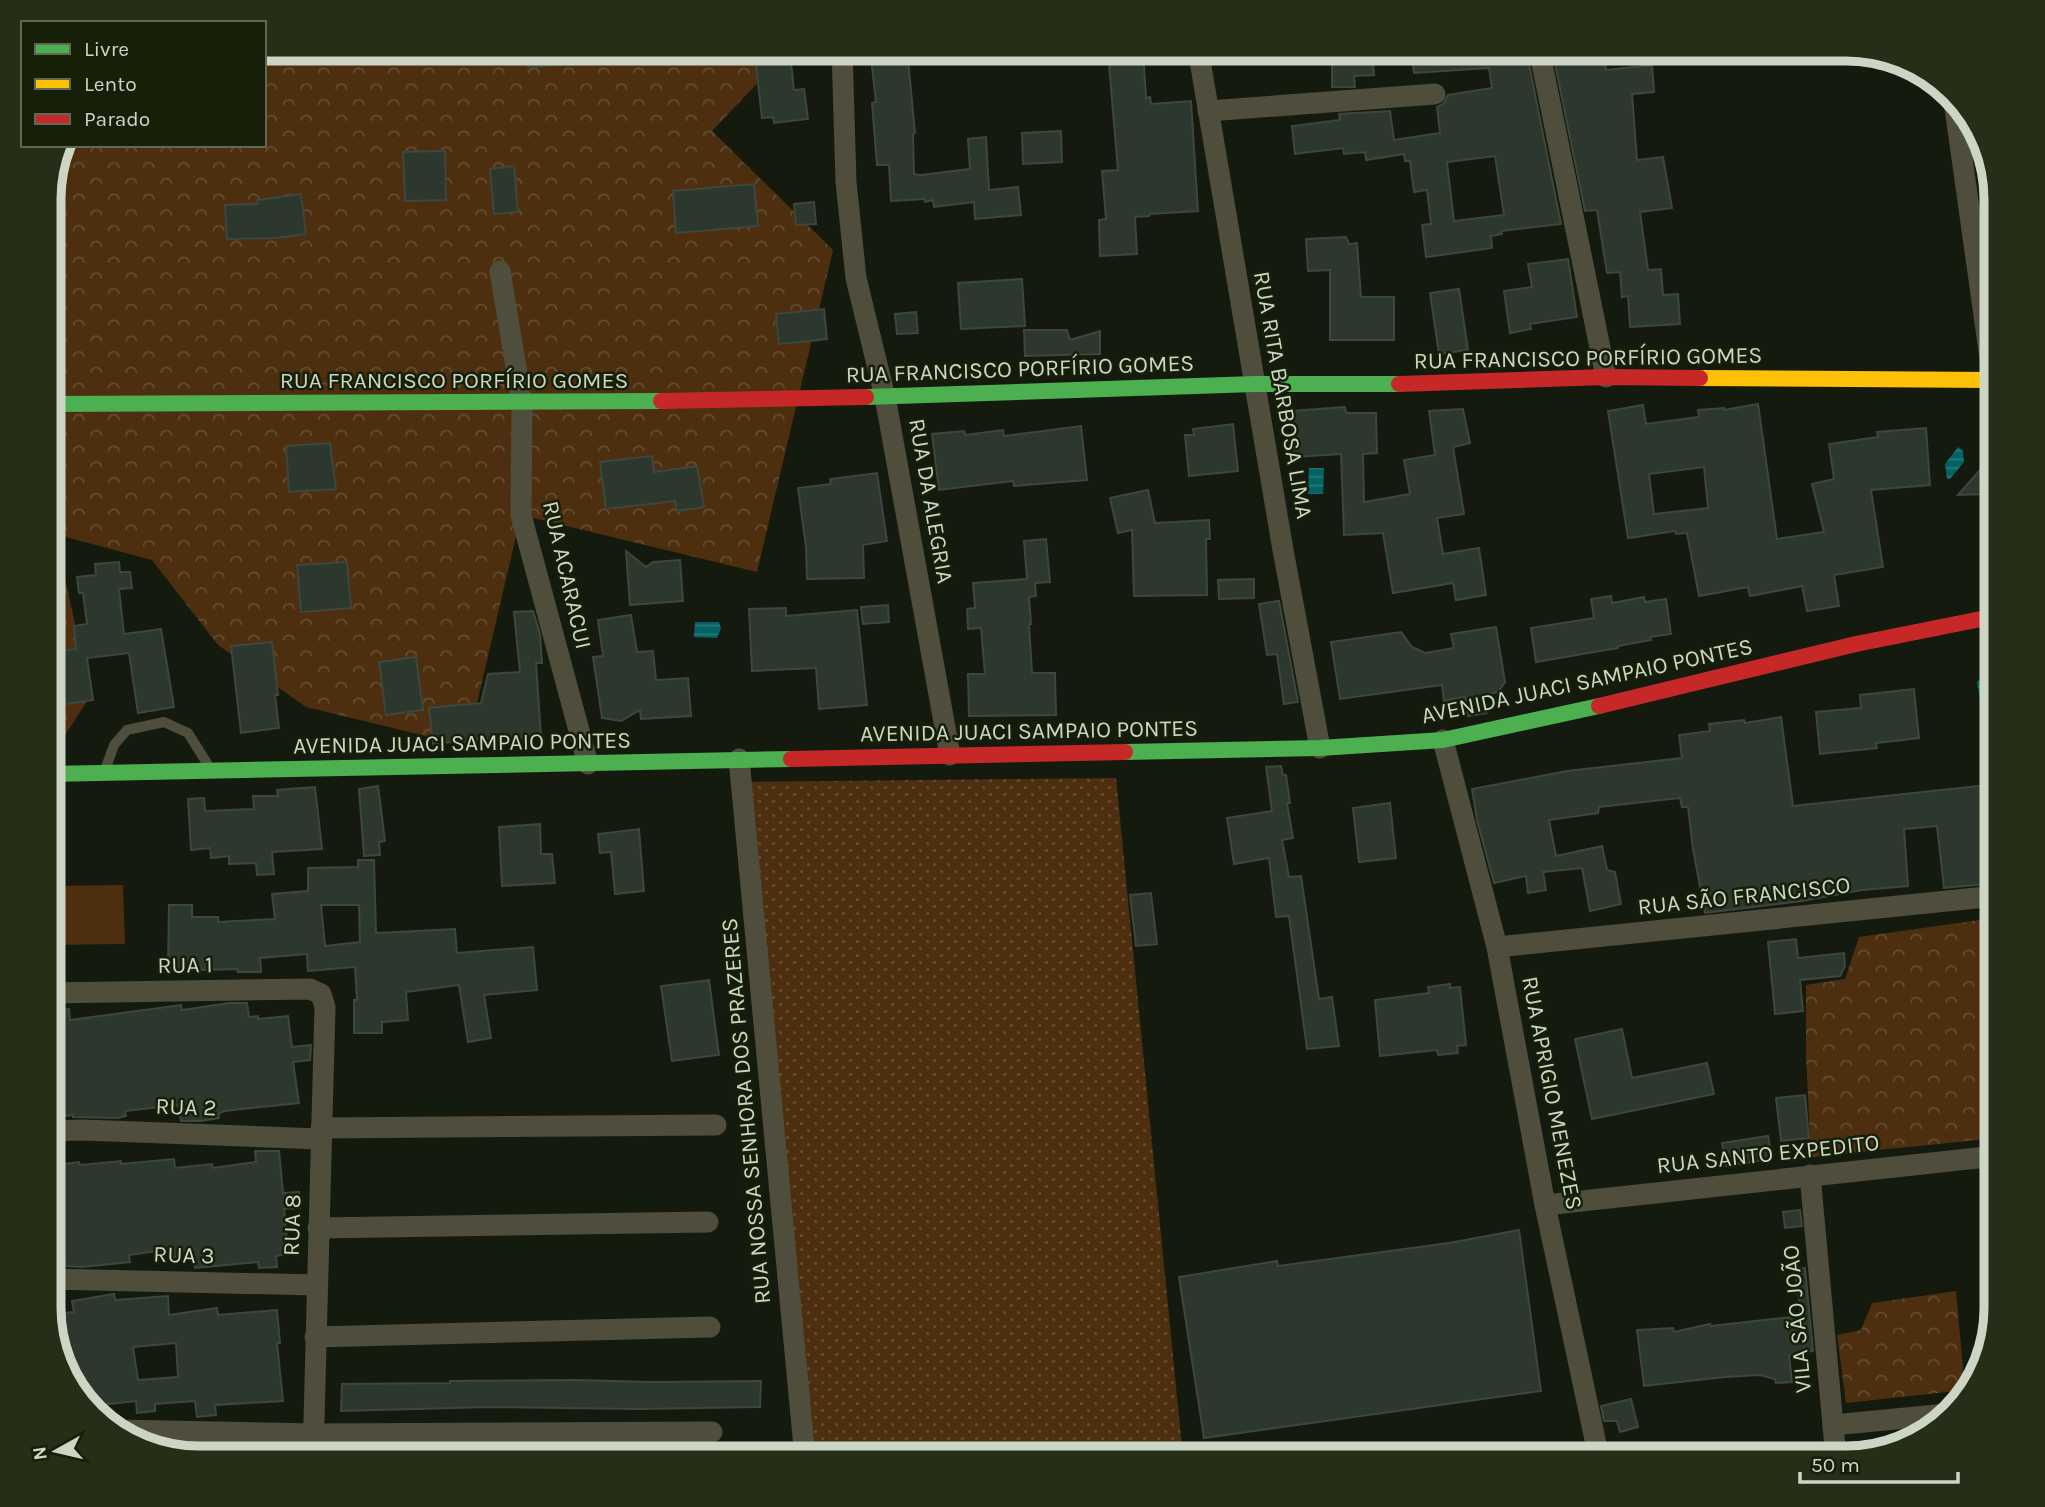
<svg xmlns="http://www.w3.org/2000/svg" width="2045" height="1507" font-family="Karla,sans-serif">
<defs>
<pattern id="grass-dots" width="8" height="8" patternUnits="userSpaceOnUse" patternTransform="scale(1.75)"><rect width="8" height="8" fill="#4d2f10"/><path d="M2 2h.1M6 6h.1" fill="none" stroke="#654c31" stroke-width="1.8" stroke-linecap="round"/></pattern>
<pattern id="forest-crowns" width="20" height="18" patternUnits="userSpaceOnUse" patternTransform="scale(1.75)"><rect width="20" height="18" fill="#4d2f10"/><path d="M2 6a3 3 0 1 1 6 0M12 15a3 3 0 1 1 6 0" fill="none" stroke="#654c31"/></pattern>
<pattern id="water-rules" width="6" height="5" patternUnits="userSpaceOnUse" patternTransform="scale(1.75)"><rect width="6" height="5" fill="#036364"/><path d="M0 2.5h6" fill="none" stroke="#277879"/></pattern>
</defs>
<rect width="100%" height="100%" fill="#151a0e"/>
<polygon fill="url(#grass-dots)" points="1116,778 1183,1458 807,1458 746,782"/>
<g fill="url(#forest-crowns)">
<polygon points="264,49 790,49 712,131 833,250 757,572 521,515 467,746 306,707 218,645 152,560 55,534 91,695 49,760 49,189 61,145 264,145"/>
<polygon points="1980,920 1990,1027 1996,1026 1996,1138 1811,1157 1806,1056 1806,985 1845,979 1859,937"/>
<polygon points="1956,1291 1965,1390 1846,1403 1837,1335 1861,1330 1872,1303"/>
</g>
<polygon fill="#4d2f10" points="123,885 125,944 49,945 49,886"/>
<g fill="url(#water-rules)">
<polygon points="1958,447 1963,451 1964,462 1950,479 1947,479 1945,464"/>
<polygon points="1309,468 1324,468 1323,494 1308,494"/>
<polygon points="695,622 719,622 721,628 717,638 694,637"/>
<polygon points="1980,679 1991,680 1996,710 1993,713 1982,711 1977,682"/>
</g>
<g fill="#2c382e" stroke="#3e463e" stroke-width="2" fill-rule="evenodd">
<polygon points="527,49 609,49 609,62 528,67"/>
<polygon points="870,49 907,49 915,133 913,134 914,174 921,175 970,169 968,139 986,137 989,190 1018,187 1021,215 975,219 974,202 934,207 933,200 925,202 925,199 891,201 889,165 877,165 872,103 876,102"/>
<polygon points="1332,49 1372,49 1374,75 1354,76 1355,87 1332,87"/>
<path d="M1411,49H1454L1455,54L1526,49L1561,224L1501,231L1502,234L1491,236L1492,248L1426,257L1422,225L1431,224L1427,190L1414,192L1410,161H1405L1404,154L1366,160L1365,152L1344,154L1343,148L1295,154L1292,126L1340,120L1339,114L1390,111L1394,140L1440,133L1437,107L1443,104L1448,95L1492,88L1489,68L1414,73ZM1495,156L1504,215L1454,221L1447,162Z"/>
<polygon points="1552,49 1604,49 1606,70 1652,65 1654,92 1632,94 1637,160 1663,157 1672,208 1640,212 1648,270 1661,269 1663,295 1678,294 1680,324 1630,327 1628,296 1622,297 1620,272 1607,273 1597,210 1585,211"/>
<polygon points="1143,51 1146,98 1150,97 1151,104 1191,101 1198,211 1150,214 1149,216 1135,217 1137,254 1100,256 1099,220 1106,219 1102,171 1118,170 1108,53"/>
<polygon points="790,53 794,90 804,89 808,119 774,123 773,117 762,118 755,57"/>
<polygon points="1061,131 1062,162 1023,164 1022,133"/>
<polygon points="445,151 446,200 405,201 403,152"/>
<polygon points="514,166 518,212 494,214 490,169"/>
<polygon points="754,184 758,226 676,233 673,191"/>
<polygon points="301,194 306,234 277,238 227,239 225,205 258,204 257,200"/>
<polygon points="814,202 816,224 796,225 794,204"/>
<polygon points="1346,237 1349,244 1357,243 1361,297 1394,297 1394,340 1330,340 1330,270 1308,271 1306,239"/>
<polygon points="1568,259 1577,317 1530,324 1531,329 1510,333 1504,291 1532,287 1528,264"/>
<polygon points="1022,279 1025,326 961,329 958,283"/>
<polygon points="1459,289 1468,350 1439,354 1430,293"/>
<polygon points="824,309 827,339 779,344 776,314"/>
<polygon points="916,312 918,333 897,334 895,314"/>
<polygon points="1024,330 1067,330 1070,340 1100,331 1100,354 1025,356"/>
<path d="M1758,404L1777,539L1824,532L1812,484L1834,479L1829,444L1878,437L1877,432L1926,428L1930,485L1871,490L1883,567L1834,575L1839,606L1807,611L1802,586L1750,596L1748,587L1699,596L1687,533L1676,534L1675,531L1628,538L1608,411L1643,405L1646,424L1699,417L1698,410L1724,408V410ZM1704,467L1708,508L1654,514L1649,474Z"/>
<polygon points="1345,407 1346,413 1376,413 1377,453 1363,454 1364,502 1410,494 1404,460 1435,455 1429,411 1463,409 1470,443 1453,447 1464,514 1437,518 1443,554 1479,548 1486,595 1456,600 1453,583 1393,593 1383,533 1344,535 1341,454 1295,457 1291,411"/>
<polygon points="1233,424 1238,471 1189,476 1185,435 1194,435 1193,429"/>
<polygon points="1081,426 1087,480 1014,486 1013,481 939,490 932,434 964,431 965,435 1003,430 1004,436"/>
<polygon points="330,443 336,489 289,492 286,446"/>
<polygon points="652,456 654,472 697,466 704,507 677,511 675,501 606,509 600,462"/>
<polygon points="1987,462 1988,494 1958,495"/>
<polygon points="877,473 887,541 863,545 864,578 807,579 806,547 798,488 831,484 830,479"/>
<polygon points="1148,490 1155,523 1209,520 1210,539 1206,539 1207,595 1134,596 1132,530 1118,533 1110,498"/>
<polygon points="1046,539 1050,582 1035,583 1036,596 1029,597 1031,624 1029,624 1032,673 1055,673 1056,715 969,716 968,674 985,674 981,628 968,629 967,609 975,608 973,583 1027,579 1024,541"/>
<polygon points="626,551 646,567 653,562 680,560 683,601 630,605"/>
<polygon points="119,562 120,572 130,572 132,588 119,589 124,634 161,629 174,707 138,713 129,653 87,658 93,700 58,705 51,652 76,649 74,626 87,624 83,593 79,593 77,577 96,575 95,564"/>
<polygon points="347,562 351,608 301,612 297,565"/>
<polygon points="1254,579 1254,598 1219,599 1218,580"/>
<polygon points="1611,596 1612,603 1644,597 1645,602 1666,599 1671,634 1650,637 1651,640 1618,646 1618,648 1536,662 1531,628 1594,618 1591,599"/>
<polygon points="1279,601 1298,702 1284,704 1277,654 1267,655 1259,604"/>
<polygon points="888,605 889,622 863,624 861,607"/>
<polygon points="786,608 786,616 857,610 867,705 819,709 816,668 752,671 749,609"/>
<polygon points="533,611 540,634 542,663 536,663 541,737 484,739 433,744 429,708 481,703 488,674 520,672 514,612"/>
<polygon points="631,615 637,652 653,651 656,680 688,678 691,716 641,719 640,710 621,721 602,718 593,657 603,656 598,620"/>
<polygon points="1496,627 1505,682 1498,692 1484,695 1487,713 1468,716 1465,697 1444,701 1442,685 1340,699 1331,642 1401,632 1412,647 1425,653 1454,648 1451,634"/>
<polygon points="272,642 278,695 275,695 279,728 241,733 231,646"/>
<polygon points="416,657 423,710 386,715 379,662"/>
<polygon points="1914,689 1919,738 1876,743 1877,748 1820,754 1816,712 1861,708 1860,695"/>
<polygon points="1781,717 1793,806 1996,784 1996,883 1944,888 1937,826 1904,829 1908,886 1862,890 1802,901 1705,913 1693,849 1688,807 1682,807 1680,798 1599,807 1598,813 1549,820 1556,856 1602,846 1607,870 1615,872 1621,904 1590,911 1582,868 1543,872 1546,890 1528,893 1526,876 1494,883 1477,820 1472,789 1567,771 1682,758 1679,735 1710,731 1709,724 1744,720 1745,723"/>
<polygon points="1281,766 1283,775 1286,775 1290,803 1287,803 1293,838 1282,840 1289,877 1301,876 1319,999 1332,997 1339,1046 1307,1049 1289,916 1276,917 1269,858 1234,864 1227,818 1272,811 1266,767"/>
<polygon points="378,786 385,841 379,842 380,855 364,856 359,789"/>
<polygon points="315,787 322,849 272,852 274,874 257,875 256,863 229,864 229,856 211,858 210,848 191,850 188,799 204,798 205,811 254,809 253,796 278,796 277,790"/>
<polygon points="1390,803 1396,858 1359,862 1353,808"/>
<polygon points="540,824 541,854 552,854 555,883 502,886 499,827"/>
<polygon points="639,829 644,891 615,894 611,852 600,853 598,834"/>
<path d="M358,860H374L376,933L455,929L457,953L533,947L537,990L484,995L491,1038L468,1042L459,985L406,992L408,1020L382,1022V1033H354V1000H357L355,967L308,971L307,954L260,958L261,972H238L237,969L168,971L169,905H192V917H218V922L275,919L272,894L308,891V868L358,867ZM321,905H359L360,942L325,946Z"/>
<polygon points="1151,893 1157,944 1136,946 1130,895"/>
<polygon points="1796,939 1798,958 1844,953 1845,966 1840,976 1800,980 1803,1011 1775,1014 1768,942"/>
<polygon points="709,980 719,1055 672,1061 661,986"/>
<polygon points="1450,984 1450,988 1460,987 1466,1045 1457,1046 1458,1053 1438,1055 1437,1050 1380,1056 1375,1000 1429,993 1428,987"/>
<polygon points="229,1003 247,1003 249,1017 258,1016 258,1019 288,1016 292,1047 311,1045 310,1060 293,1062 299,1103 224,1111 218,1114 219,1118 201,1121 181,1121 178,1105 125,1111 126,1116 117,1118 73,1117 73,1115 49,1118 49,1012 69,1009 70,1020 181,1005 182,1010"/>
<polygon points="1622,1029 1632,1078 1707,1063 1714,1094 1592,1119 1575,1039"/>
<polygon points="1805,1095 1809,1138 1781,1141 1776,1098"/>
<polygon points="1768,1136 1772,1159 1726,1166 1722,1143"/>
<polygon points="255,1151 279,1151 283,1193 299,1192 300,1208 284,1209 288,1254 276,1256 277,1267 259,1268 258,1262 195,1268 193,1255 171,1257 170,1249 129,1255 130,1262 82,1267 65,1266 63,1254 49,1256 49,1166 79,1162 80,1165 121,1161 121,1164 174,1159 175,1168 212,1164 213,1168 256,1162"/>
<polygon points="1800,1210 1802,1226 1785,1228 1783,1212"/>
<polygon points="1519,1230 1541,1391 1204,1438 1179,1277 1277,1261 1278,1266 1449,1243"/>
<polygon points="1805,1268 1813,1351 1789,1355 1792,1382 1776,1383 1775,1379 1760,1375 1725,1377 1644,1386 1637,1330 1673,1328 1674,1332 1710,1324 1711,1326 1801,1316 1795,1269"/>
<path d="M114,1294L115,1300L168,1296L169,1315L217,1308L218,1315L277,1310L280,1343H277L283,1401L215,1405L216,1415L197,1417L195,1401L155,1404V1411L137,1413L136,1401L91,1406L65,1374L56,1314L74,1312L72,1301ZM176,1343L178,1377L138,1380L133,1347Z"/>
<polygon points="576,1380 652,1382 761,1381 760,1407 639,1409 490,1407 341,1411 342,1384 450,1383 450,1381"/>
<polygon points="1631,1399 1638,1427 1620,1432 1617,1421 1604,1421 1601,1406"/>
</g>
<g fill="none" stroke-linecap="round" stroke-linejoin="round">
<polyline stroke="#4f4d3c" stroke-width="10" points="105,770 114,745 127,730 164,722 188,733 210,768"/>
<g stroke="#4f4d3c" stroke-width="21">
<polyline points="842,49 846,182 856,278 885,397 950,755"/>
<polyline points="1198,49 1283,550 1320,748"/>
<polyline points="1539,49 1606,377"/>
<polyline points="1954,101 1996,401"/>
<polyline points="1208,111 1435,94"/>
<polyline points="500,271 522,403 521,515 588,764"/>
<polyline points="1443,740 1497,947 1545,1205 1599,1458"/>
<polyline points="739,759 805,1458"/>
<polyline points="1497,947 1996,896"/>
<polyline points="49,993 310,989 321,994 325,1007 313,1458"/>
<polyline points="321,1128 716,1125"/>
<polyline points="49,1131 83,1130 320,1139"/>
<polyline points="1810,1175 1836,1458"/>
<polyline points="1545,1205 1996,1156"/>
<polyline points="318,1228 708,1222"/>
<polyline points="49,1279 316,1285"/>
<polyline points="315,1337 710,1327"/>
<polyline points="1833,1425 1947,1414"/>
<polyline points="116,1430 313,1434 712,1432"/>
</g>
<g stroke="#4caf50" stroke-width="16">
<polyline points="866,397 1255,384 1399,384"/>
<polyline points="49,404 661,401"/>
<polyline points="1125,752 1320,748 1443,740 1599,706"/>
<polyline points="49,774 791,759"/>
</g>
<polyline stroke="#ffc107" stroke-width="16" points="1700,378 1993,380"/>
<g stroke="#c62828" stroke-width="16">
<polyline points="1399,384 1606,377 1700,378"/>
<polyline points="661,401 866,397"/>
<polyline points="1599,706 1856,644 1996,616"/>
<polyline points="791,759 1125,752"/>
</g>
</g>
<g text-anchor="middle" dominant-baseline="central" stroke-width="5" stroke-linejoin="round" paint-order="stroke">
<g font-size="23" fill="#cdd5c5" stroke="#162008">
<text transform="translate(1588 358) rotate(-1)">RUA FRANCISCO PORFÍRIO GOMES</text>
<text transform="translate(1020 369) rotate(-2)">RUA FRANCISCO PORFÍRIO GOMES</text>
<text x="454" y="380">RUA FRANCISCO PORFÍRIO GOMES</text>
<text transform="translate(1283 395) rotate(80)">RUA RITA BARBOSA LIMA</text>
<text transform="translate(931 501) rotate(80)">RUA DA ALEGRIA</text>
<text transform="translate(567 575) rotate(77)">RUA ACARACUI</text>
<text transform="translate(1587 681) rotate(-12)">AVENIDA JUACI SAMPAIO PONTES</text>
<text transform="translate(1029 731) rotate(-1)">AVENIDA JUACI SAMPAIO PONTES</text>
<text transform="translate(462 743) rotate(-1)">AVENIDA JUACI SAMPAIO PONTES</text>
<text transform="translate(1744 896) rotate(-6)">RUA SÃO FRANCISCO</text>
<text transform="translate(185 965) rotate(-1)">RUA 1</text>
<text transform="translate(1552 1093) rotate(79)">RUA APRIGIO MENEZES</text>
<text transform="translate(186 1107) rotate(2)">RUA 2</text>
<text transform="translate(746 1111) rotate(-95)">RUA NOSSA SENHORA DOS PRAZERES</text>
<text transform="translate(1768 1154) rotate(-6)">RUA SANTO EXPEDITO</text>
<text transform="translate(292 1225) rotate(-88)">RUA 8</text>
<text transform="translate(184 1255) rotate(2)">RUA 3</text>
<text transform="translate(1797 1319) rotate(-95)">VILA SÃO JOÃO</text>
</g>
</g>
<path d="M0 0H2045V1507H0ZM199 61H1846A138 138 0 0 1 1984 199V1308A138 138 0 0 1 1846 1446H199A138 138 0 0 1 61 1308V199A138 138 0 0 1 199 61Z" fill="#252e17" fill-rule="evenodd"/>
<path fill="none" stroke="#cdd5c5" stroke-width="9" d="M199 61H1846A138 138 0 0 1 1984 199V1308A138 138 0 0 1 1846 1446H199A138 138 0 0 1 61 1308V199A138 138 0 0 1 199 61Z"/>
<rect x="21" y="21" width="245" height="126" fill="#162008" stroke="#5f6854" stroke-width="2"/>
<rect x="35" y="44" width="35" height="10" fill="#4caf50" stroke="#5f6854" stroke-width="2"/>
<text x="84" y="56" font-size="21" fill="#cdd5c5">Livre</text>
<rect x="35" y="79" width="35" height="10" fill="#ffc107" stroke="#5f6854" stroke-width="2"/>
<text x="84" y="91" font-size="21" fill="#cdd5c5">Lento</text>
<rect x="35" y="114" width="35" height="10" fill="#c62828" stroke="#5f6854" stroke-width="2"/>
<text x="84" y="126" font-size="21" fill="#cdd5c5">Parado</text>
<g transform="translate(56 1451) rotate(262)" stroke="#162008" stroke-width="5" paint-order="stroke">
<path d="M0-5L12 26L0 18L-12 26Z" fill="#cdd5c5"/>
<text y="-10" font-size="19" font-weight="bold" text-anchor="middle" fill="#cdd5c5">N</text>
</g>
<path d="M1800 1472v10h158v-10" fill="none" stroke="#cdd5c5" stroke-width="3.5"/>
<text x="1811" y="1472" font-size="21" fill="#cdd5c5" stroke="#162008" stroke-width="5" paint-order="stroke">50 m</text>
</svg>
